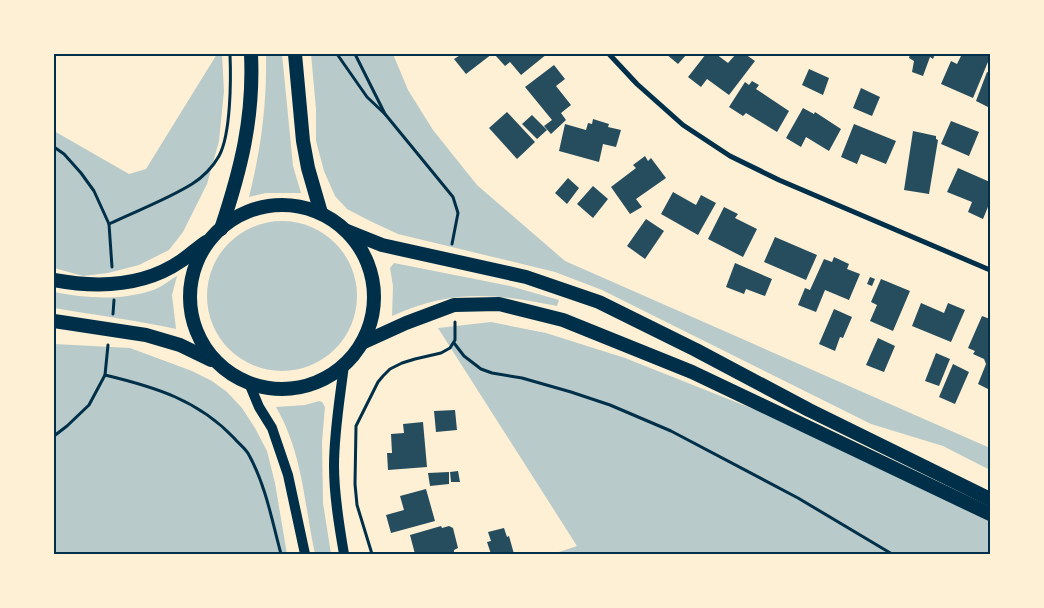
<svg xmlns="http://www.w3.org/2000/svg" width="1044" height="608" font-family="'Work Sans',sans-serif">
<rect width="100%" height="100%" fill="#fdf0d5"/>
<g fill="#b9caca">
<polygon points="217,54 222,54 224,91 219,141 207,184 183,232 169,250 139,265 108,273 83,276 54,268 54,131 129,174 146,169"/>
<path d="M266,54H282L293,166L301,193H266L249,197C261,149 267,104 266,54Z"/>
<polygon points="311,54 393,54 408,90 433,130 477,185 565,261 990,448 990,470 943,446 871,424 602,290 555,272 398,234 370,221 347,209 335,196 324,171 316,141 316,109"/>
<circle cx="282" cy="296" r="75"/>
<path d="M394,263L510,286L559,300L557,306C494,293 452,289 392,316L393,286L390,268Z"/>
<path d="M177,276L172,295L176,329C135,320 94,315 54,308V292C85,298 118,301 150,291C159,289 168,281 177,276Z"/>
<polygon points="491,322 546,333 625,358 766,414 990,520 990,554 561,554 559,552 577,546 438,328"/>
<polygon points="54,344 130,348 192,371 212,381 227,392 242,408 255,428 267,451 275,483 287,554 54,554"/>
<path d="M319,401L322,402L325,407L322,442L323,503L331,554H315C304,503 303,454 276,407L305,405Z"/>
</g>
<g fill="#264d5e">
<polygon points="462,54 492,54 466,74 454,59"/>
<polygon points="497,54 547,54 521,75 510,62 505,66 495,55"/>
<polygon points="666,54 687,54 678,64"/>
<polygon points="706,54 716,54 728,63 736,54 745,54 755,61 729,95 707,79 701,87 688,77"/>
<polygon points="910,54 935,54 933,59 930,57 923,76 912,72 914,61 909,58"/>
<polygon points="956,54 986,54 986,55 990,57 973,98 941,84 951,61 957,64 961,56"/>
<polygon points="554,65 565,79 556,86 571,105 561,113 566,120 551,134 544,126 552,120 525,87"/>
<polygon points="809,69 829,78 823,95 802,85"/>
<polygon points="987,72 990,73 990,108 976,101"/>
<polygon points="752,81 759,85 756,89 789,111 777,132 746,113 743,116 729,107 745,82 749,85"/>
<polygon points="861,88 880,97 872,116 853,108"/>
<polygon points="803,108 814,114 815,112 841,129 829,151 806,137 801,147 786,138"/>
<polygon points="507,112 535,142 517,159 489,128"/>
<polygon points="532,115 547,130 537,139 522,124"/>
<polygon points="593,119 609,124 608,127 621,130 616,147 603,144 599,162 559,151 565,124 586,130 588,123 592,124"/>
<polygon points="951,121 979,132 969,156 941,144"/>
<polygon points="854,124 896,141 886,164 861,154 857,164 841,157"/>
<polygon points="913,131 936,136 936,139 938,140 929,194 904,190"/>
<polygon points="645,156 648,161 651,158 666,178 636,199 642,207 630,214 611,187 636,168 633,165"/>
<polygon points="958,168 990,182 990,202 983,219 968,212 972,202 947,192"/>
<polygon points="568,178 579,188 567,204 555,193"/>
<polygon points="593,186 608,199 593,218 577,204"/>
<polygon points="673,192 696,205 701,195 716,203 698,235 661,214"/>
<polygon points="724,207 738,214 735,218 757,229 743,257 708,239"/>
<polygon points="646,219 664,231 645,259 627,246"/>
<polygon points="775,237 817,255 806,280 764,262"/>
<polygon points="834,257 849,264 847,269 860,274 849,300 825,290 816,312 798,305 805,288 810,290 824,259 832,262"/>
<polygon points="735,263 772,279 765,296 746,289 744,294 726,287"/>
<polygon points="870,277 875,279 872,286 867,284"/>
<polygon points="881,279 910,291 893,331 870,321 877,305 871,302"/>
<polygon points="921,303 944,313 948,303 965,310 951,342 912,326"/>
<polygon points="834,309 852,317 843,338 840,337 835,351 819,344"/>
<polygon points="982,316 990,319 990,390 978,384 986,364 984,359 973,354 975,351 968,348"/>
<polygon points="878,338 895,346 884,372 866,365"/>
<polygon points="936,353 950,359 939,386 925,381"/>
<polygon points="953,364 969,372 955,404 939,397"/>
<polygon points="455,410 457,430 436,432 434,411"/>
<polygon points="423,422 427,467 388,470 387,453 392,453 391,434 404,433 403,424"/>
<polygon points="458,471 460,482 451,482 450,472"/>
<polygon points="449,472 449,484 430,486 428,473"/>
<polygon points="426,489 435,521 391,533 386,515 404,510 400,496"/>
<polygon points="441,526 442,528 449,526 453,528 458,548 454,550 454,553 448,554 415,554 410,535"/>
<polygon points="504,528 507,537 509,536 514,554 491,554 487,542 491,541 488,532"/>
</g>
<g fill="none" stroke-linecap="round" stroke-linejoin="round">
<g stroke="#003049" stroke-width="3">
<polyline points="337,54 367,97 385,114 453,197 458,213 452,244"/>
<polyline points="355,54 385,114"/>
<polyline points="54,147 64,154 81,173 94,191 109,224 112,267"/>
<path d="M109,224C136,211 166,200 192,184C202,178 213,167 219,156C231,134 231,79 230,54"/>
<polyline points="113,314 114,300"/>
<polyline points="454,343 464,356 481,369 492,373 522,378 571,392 610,405 671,431 798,498 892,554"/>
<path d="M105,375C155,387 198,400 234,438C239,444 246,449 249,455C266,486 272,521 281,554"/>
<polyline points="54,436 67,426 89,405 105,375 108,345"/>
<polyline points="372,554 357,505 355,484 356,426 378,382 383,376 390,369 402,363 415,359 441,353 450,348 455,340 455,322"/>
</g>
<polyline stroke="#003049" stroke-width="5" points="609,54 637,84 683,125 730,156 779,180 990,270"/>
<g stroke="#003049" stroke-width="10">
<path d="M344,365C340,398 334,432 334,466C334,495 339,525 344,554"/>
<polyline points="249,383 259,407 272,428 288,475 305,554"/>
</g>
<g stroke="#003049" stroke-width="14">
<polyline points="295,54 303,141 308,168 321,213"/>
<circle cx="282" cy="297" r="92"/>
<path d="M221,229C241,169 254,118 251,54"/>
<polyline points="347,231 382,245 526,277 599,302 696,350 809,410 990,499"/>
<path d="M54,280C97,288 143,287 181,261C190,255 197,248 206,242"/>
<polyline points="54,321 146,335 180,345 211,360"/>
<polyline points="362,343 406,323 454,305 499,304 563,320 692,372 990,514"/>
</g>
</g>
<rect width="1044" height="608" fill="none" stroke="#fdf0d5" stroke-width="110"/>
<rect x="55" y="55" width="934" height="498" fill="none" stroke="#003049" stroke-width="2"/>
</svg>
